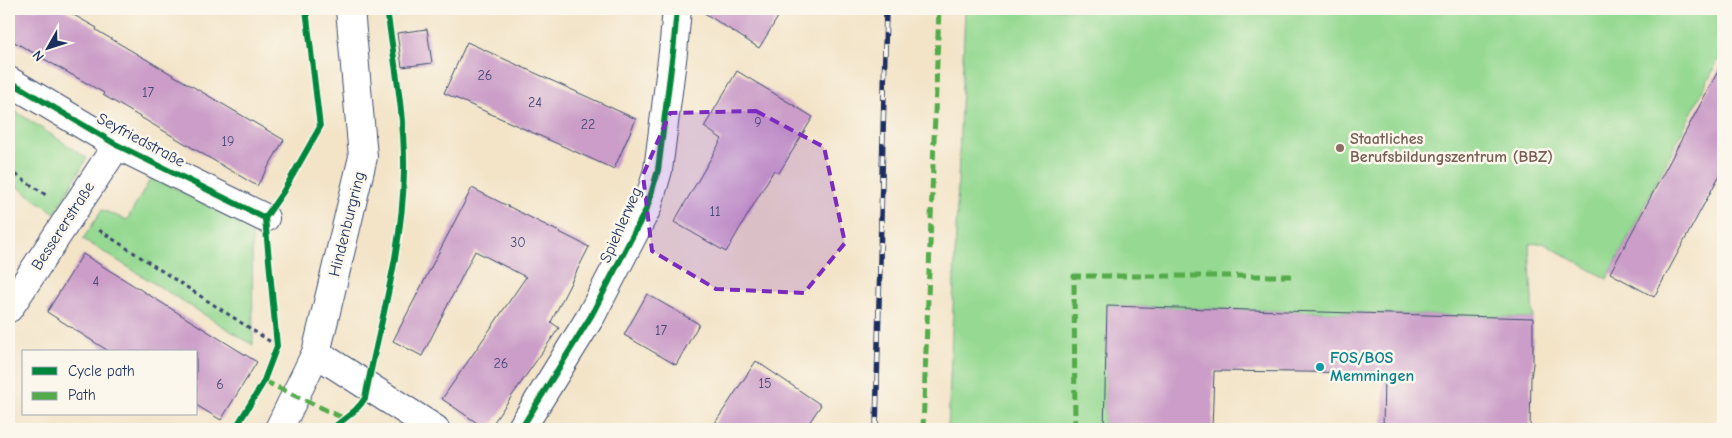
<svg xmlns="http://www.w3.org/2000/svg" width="1732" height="438" font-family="'Comic Neue',sans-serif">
<rect width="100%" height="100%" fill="#fbf7ec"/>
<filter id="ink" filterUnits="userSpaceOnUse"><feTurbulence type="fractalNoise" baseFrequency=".02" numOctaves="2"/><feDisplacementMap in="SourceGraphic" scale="10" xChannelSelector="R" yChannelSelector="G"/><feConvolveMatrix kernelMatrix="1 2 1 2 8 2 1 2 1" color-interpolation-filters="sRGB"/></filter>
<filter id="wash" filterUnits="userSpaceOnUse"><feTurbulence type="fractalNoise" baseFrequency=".0096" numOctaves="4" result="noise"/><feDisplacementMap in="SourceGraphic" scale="20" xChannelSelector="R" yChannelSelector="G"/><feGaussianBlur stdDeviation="1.12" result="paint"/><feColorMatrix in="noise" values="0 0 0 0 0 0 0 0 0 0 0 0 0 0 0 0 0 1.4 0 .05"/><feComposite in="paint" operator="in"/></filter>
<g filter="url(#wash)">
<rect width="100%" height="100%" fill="#f3e4c8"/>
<g fill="#95d992" stroke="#588478">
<polygon points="965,9 1723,9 1723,51 1607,279 1543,243 1529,244 1533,318 1108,306 1104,429 948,429"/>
<polygon points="9,107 87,158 55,213 9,181"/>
<polygon points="152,176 252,229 253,345 83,239 102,210 127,220"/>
</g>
<g id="blocks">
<g fill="#cb9dc8">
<polygon points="9,9 63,9 97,28 96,30 284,140 257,186 103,95 104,93 9,39"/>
<polygon points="698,9 783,9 759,48"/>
<polygon points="427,29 432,63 402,67 397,33"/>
<polygon points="467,42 636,119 614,169 444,93"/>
<polygon points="1723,62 1723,169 1654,297 1610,273"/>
<polygon points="737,71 813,117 779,173 774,170 726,252 674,222 722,139 704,127"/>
<polygon points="472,188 589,247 551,322 559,328 489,429 486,429 442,399 526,277 475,251 422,356 393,341"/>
<polygon points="83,254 257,362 221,420 196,405 196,352 110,352 47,312"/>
<polygon points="647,294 699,324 676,365 624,335"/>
<polygon points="1107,306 1533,318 1533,364 1531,377 1530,429 1383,429 1384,373 1214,371 1212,429 1104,429"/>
<polygon points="756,361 821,405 805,429 711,429"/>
</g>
</g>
</g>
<g filter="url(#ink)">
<use href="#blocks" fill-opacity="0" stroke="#3b4a6e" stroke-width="1"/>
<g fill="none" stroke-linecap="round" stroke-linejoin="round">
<g stroke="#3b4a6e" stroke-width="30">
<g id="street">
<polyline points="9,81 117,145 265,218"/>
<polyline points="9,308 117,145"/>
<polyline points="316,353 435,429"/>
<polyline points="521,429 591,316 647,208 658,170 673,52 677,9"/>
</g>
</g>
<g stroke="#3b4a6e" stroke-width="30">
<polyline id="secondary" points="279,429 316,353 363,157 350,9"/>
</g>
<g stroke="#3b4a6e" stroke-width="3" stroke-dasharray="4 4" stroke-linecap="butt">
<polyline points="9,170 46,195"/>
<polyline points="99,230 277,346"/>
</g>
<use href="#street" stroke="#fff" stroke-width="28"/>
<use href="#secondary" stroke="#fff" stroke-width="28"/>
<g stroke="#1b2f5e" stroke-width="5.5">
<polyline id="rail" points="876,429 886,9"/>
</g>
<use href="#rail" stroke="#fbf7ec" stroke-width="4" stroke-dasharray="11" stroke-linecap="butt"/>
<g stroke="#52ab49" stroke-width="5" stroke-dasharray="10 5" stroke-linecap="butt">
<polyline points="264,381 343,418"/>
<polyline points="923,429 939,9"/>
<polyline points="1075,429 1074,276 1296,276"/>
</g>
<g stroke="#fbf7ec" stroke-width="9">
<g id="cycleway">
<polyline points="9,81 117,145 265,218"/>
<polyline points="235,429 263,383 277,346 265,218 283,192 320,127 306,9"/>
<path d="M332,429C344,418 357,412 365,398C380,323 403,248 404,171C405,117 394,62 387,9"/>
<polyline points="521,429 591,316 647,208 658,170 673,52 677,9"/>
</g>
</g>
<use href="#cycleway" stroke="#00873e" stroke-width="6"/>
</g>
</g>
<path fill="#7b2cbf" fill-opacity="0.2" stroke="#7b2cbf" stroke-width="4" stroke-dasharray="10 6" stroke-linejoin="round" d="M756,111L824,147L845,243L804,293L716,289L652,251L643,175L670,113Z"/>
<circle fill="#8d6e63" stroke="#fbf7ec" stroke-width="2" cx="1340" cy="148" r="5"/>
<circle fill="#0f9aa8" stroke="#fbf7ec" stroke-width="2" cx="1320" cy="367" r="5"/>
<g text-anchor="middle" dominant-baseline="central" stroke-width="5" stroke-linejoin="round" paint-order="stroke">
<g font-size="14" fill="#474a78">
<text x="485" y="75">26</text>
<text x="148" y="92">17</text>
<text x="535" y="102">24</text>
<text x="758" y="122">9</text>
<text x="588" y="124">22</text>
<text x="228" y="141">19</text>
<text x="715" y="211">11</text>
<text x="518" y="242">30</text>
<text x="96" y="281">4</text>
<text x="661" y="330">17</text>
<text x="501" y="363">26</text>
<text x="765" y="383">15</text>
<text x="220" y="384">6</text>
</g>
<g font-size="16" font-weight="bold" fill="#785e54" stroke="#fbf7ec" text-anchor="start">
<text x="1350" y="139">Staatliches<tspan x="1350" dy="18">Berufsbildungszentrum (BBZ)</tspan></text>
</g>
<g font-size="16" fill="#1b2f5e" stroke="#fbf7ec">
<text transform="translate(141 140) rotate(28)">Seyfriedstraße</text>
<text transform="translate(347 224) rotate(-76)">Hindenburgring</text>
<text transform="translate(621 225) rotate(-66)">Spiehlerweg</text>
<text transform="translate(63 226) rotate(-57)">Bessererstraße</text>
</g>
<g font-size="16" font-weight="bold" fill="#0d838f" stroke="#fbf7ec" text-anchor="start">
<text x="1330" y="358">FOS/BOS<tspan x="1330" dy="18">Memmingen</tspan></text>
</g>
</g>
<rect width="1732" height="438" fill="none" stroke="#fbf7ec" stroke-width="30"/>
<rect x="22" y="350" width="175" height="65" fill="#fbf7ec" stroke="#a1a7b3"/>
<rect x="32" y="367" width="25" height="8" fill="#00873e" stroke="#a1a7b3"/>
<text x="68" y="376" font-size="15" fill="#1b2f5e">Cycle path</text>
<rect x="32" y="392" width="25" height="8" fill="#52ab49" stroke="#a1a7b3"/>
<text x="68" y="400" font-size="15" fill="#1b2f5e">Path</text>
<g transform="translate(48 48) rotate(231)" stroke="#fbf7ec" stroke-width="4" paint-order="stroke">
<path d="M0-4L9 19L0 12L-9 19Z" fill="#1b2f5e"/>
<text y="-8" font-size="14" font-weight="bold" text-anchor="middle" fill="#1b2f5e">N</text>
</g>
</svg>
